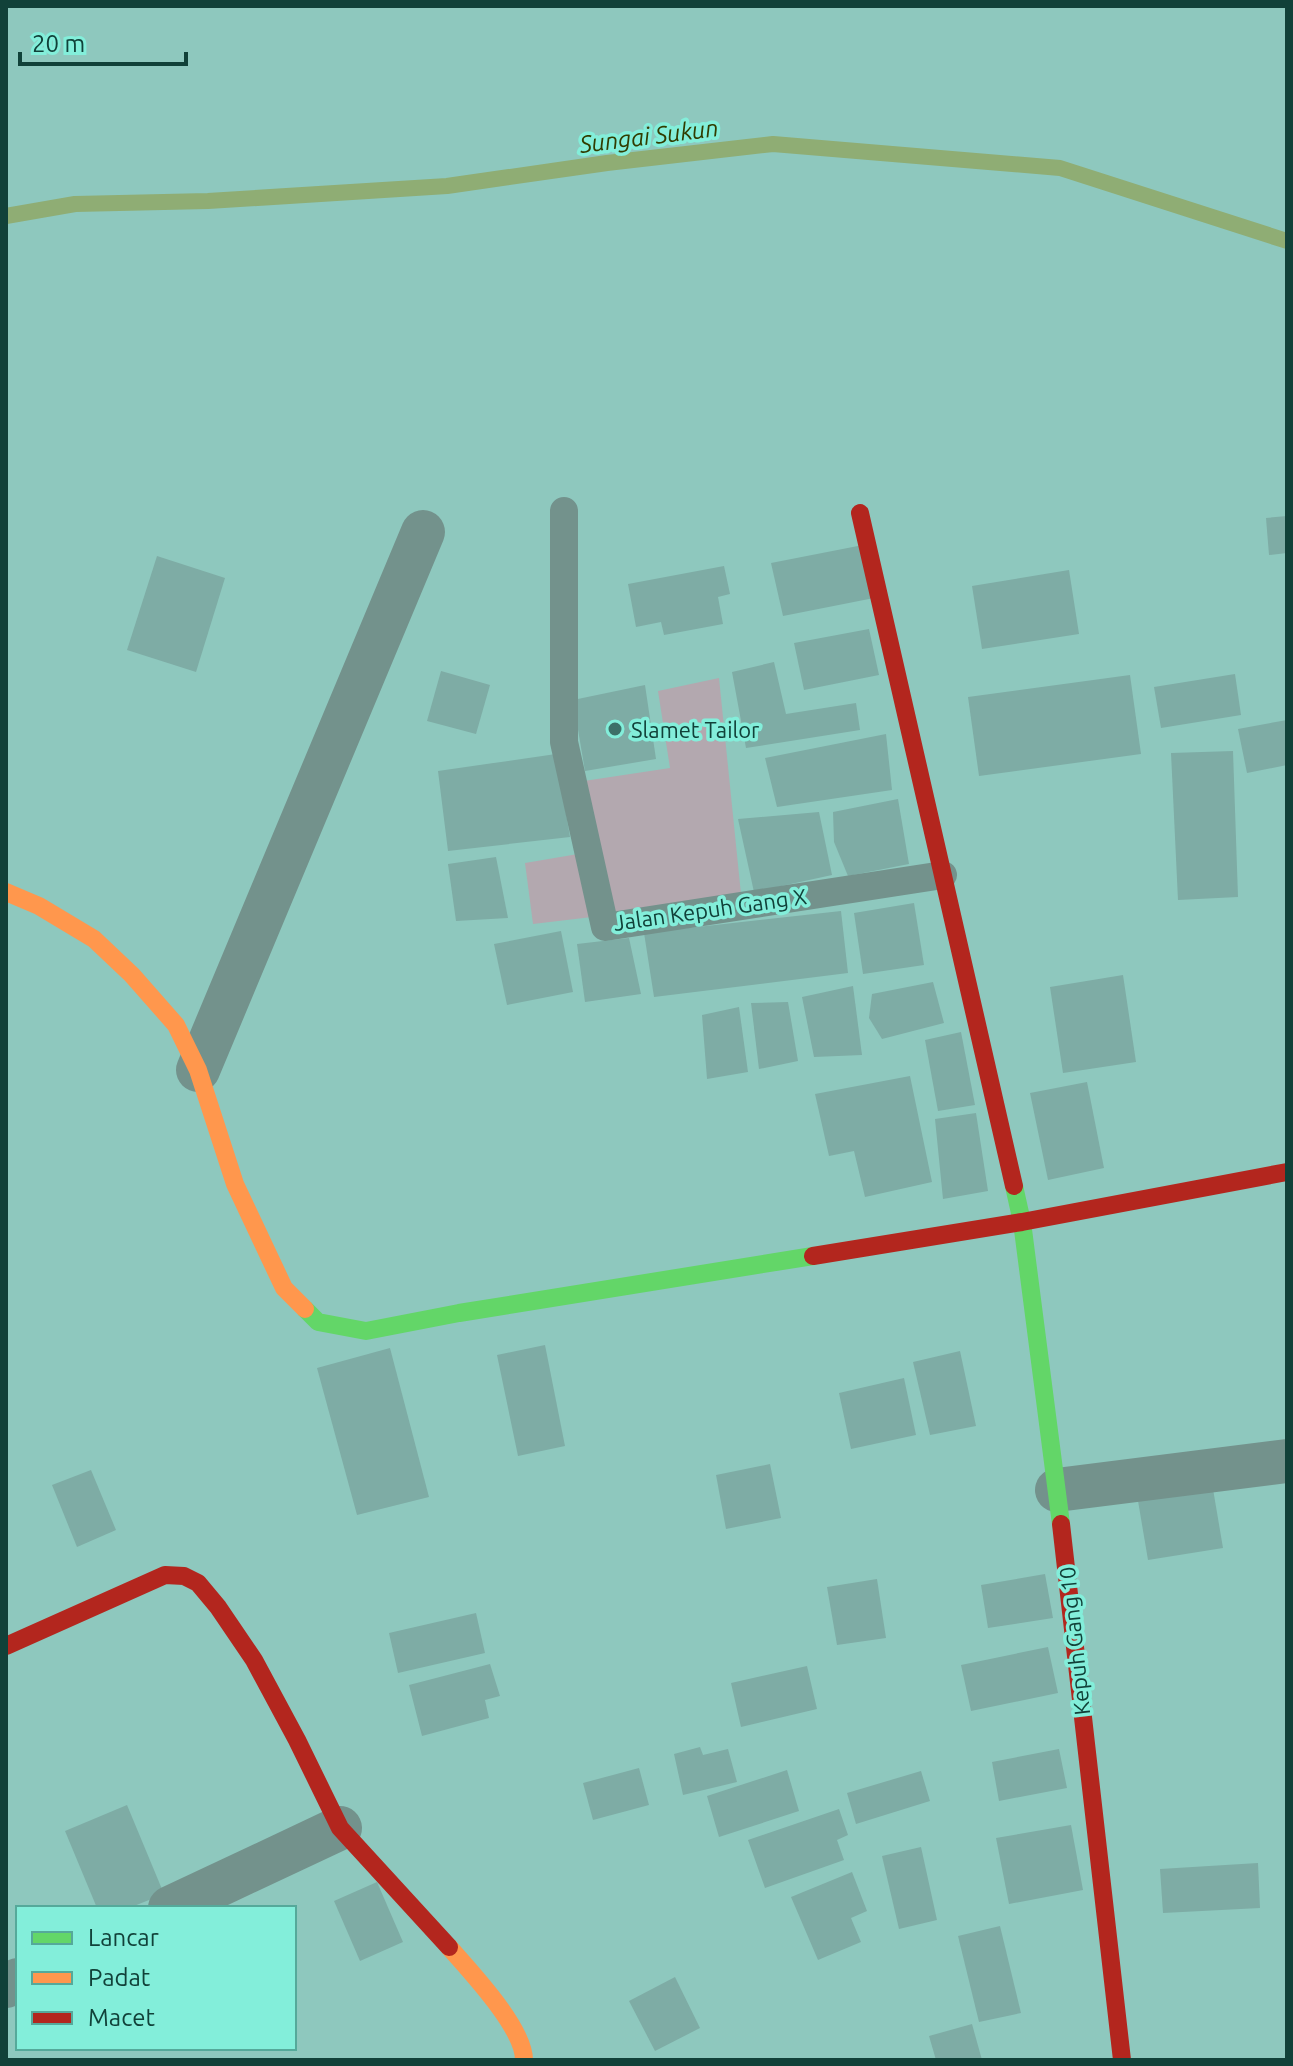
<svg xmlns="http://www.w3.org/2000/svg" width="1293" height="2066" font-family="Ubuntu,sans-serif">
<rect width="100%" height="100%" fill="#8ec8be"/>
<g fill="#b3a8af">
<polygon points="719,678 741,894 611,912 584,781 670,768 658,691"/>
<polygon points="578,854 592,917 533,924 525,863"/>
</g>
<g fill="none" stroke-linecap="round" stroke-linejoin="round">
<polyline stroke="#8fad74" stroke-width="16" points="6,216 75,204 208,201 447,186 607,163 773,144 1060,168 1287,241"/>
</g>
<g fill="#7eaca5">
<polygon points="1287,516 1287,553 1269,555 1266,518"/>
<polygon points="863,545 874,598 783,616 771,563"/>
<polygon points="157,556 225,578 196,672 127,650"/>
<polygon points="724,566 730,594 718,597 723,624 664,635 661,622 636,627 628,584"/>
<polygon points="1069,570 1079,634 982,649 972,586"/>
<polygon points="869,629 879,675 804,690 794,643"/>
<polygon points="774,662 786,714 856,703 860,730 746,748 732,672"/>
<polygon points="441,671 490,685 476,734 427,721"/>
<polygon points="1235,674 1241,715 1161,728 1154,687"/>
<polygon points="1130,675 1141,754 979,776 968,697"/>
<polygon points="645,685 656,759 585,771 573,700"/>
<polygon points="1287,720 1287,765 1247,773 1238,729"/>
<polygon points="886,734 892,790 777,807 765,758"/>
<polygon points="1233,751 1238,897 1178,900 1171,753"/>
<polygon points="556,754 570,837 448,851 438,771"/>
<polygon points="898,799 909,864 848,876 834,842 833,812"/>
<polygon points="819,812 832,875 754,892 738,819"/>
<polygon points="496,857 508,918 456,921 448,864"/>
<polygon points="914,903 924,965 863,974 854,913"/>
<polygon points="841,911 848,973 654,997 644,933"/>
<polygon points="561,931 573,992 507,1005 494,944"/>
<polygon points="629,938 641,994 585,1002 577,944"/>
<polygon points="1123,975 1136,1062 1063,1073 1050,987"/>
<polygon points="933,982 944,1023 882,1039 869,1018 872,994"/>
<polygon points="853,986 862,1055 814,1057 802,997"/>
<polygon points="788,1002 798,1061 759,1069 751,1003"/>
<polygon points="739,1007 748,1072 707,1079 702,1015"/>
<polygon points="961,1032 975,1105 938,1111 925,1040"/>
<polygon points="910,1076 932,1182 865,1197 854,1151 829,1156 815,1094"/>
<polygon points="1087,1082 1104,1168 1048,1180 1030,1093"/>
<polygon points="976,1113 988,1191 943,1199 935,1119"/>
<polygon points="545,1345 565,1446 518,1456 497,1355"/>
<polygon points="390,1348 429,1497 357,1515 317,1368"/>
<polygon points="960,1351 976,1426 930,1435 913,1362"/>
<polygon points="904,1378 916,1435 851,1449 839,1393"/>
<polygon points="770,1464 781,1518 726,1529 716,1475"/>
<polygon points="91,1470 116,1530 77,1547 52,1485"/>
<polygon points="1212,1483 1223,1548 1148,1560 1137,1495"/>
<polygon points="1045,1574 1053,1618 988,1628 981,1585"/>
<polygon points="877,1579 886,1638 837,1645 827,1587"/>
<polygon points="476,1613 485,1653 398,1673 389,1633"/>
<polygon points="1048,1647 1058,1693 971,1711 961,1665"/>
<polygon points="490,1664 500,1696 485,1700 489,1718 422,1736 409,1685"/>
<polygon points="807,1666 817,1709 741,1727 731,1683"/>
<polygon points="700,1747 703,1755 728,1749 737,1782 683,1795 674,1754"/>
<polygon points="1059,1749 1067,1788 999,1801 992,1762"/>
<polygon points="639,1768 649,1805 593,1820 583,1783"/>
<polygon points="787,1770 799,1811 719,1837 707,1796"/>
<polygon points="921,1771 930,1801 856,1824 847,1793"/>
<polygon points="127,1805 164,1894 129,1908 97,1908 65,1831"/>
<polygon points="839,1809 848,1835 837,1840 844,1860 765,1888 748,1840"/>
<polygon points="1071,1825 1083,1890 1009,1904 996,1838"/>
<polygon points="921,1847 937,1920 899,1929 882,1856"/>
<polygon points="1258,1863 1260,1908 1163,1913 1160,1869"/>
<polygon points="852,1872 867,1911 851,1918 861,1942 818,1960 791,1897"/>
<polygon points="377,1882 403,1942 360,1961 334,1901"/>
<polygon points="1000,1926 1021,2013 979,2022 958,1936"/>
<polygon points="675,1977 700,2028 655,2051 629,2001"/>
<polygon points="972,2024 982,2060 936,2060 929,2036"/>
</g>
<g fill="none" stroke-linecap="round" stroke-linejoin="round">
<polyline stroke="#73928c" stroke-width="28" points="564,511 564,742 605,927 943,875"/>
<g stroke="#73928c" stroke-width="44">
<polyline points="198,1070 423,532"/>
<polyline points="1057,1490 1287,1461"/>
<polyline points="170,1908 340,1828"/>
<polyline points="6,1986 18,1980"/>
</g>
<g stroke="#63d668" stroke-width="18">
<polyline points="1014,1186 1022,1222 1061,1524"/>
<polyline points="305,1309 318,1322 366,1331 459,1313 813,1256"/>
</g>
<g stroke="#ff974d" stroke-width="18">
<polyline points="6,892 39,906 94,939 132,975 176,1025 198,1070 235,1184 284,1288 305,1309"/>
<path d="M449,1947C471,1972 524,2028 524,2060"/>
</g>
<g stroke="#b3261e" stroke-width="18">
<polyline points="860,513 1014,1186"/>
<polyline points="813,1256 1022,1222 1287,1172"/>
<polyline points="1061,1524 1122,2060"/>
<polyline points="6,1646 165,1575 184,1576 198,1583 218,1607 254,1660 297,1740 340,1828 449,1947"/>
</g>
</g>
<circle fill="#3d7068" stroke="#83eeda" stroke-width="3" cx="615" cy="729" r="8"/>
<g text-anchor="middle" dominant-baseline="central" stroke-width="7" stroke-linejoin="round" paint-order="stroke">
<g font-size="22" fill="#114139" stroke="#83eeda" text-anchor="start">
<text x="631" y="729">Slamet Tailor</text>
</g>
<g font-size="22" fill="#114139" stroke="#83eeda">
<text transform="translate(710 909) rotate(-8)">Jalan Kepuh Gang X</text>
<text transform="translate(1074 1641) rotate(-96)">Kepuh Gang 10</text>
</g>
<g font-size="24" font-style="italic" fill="#313c00" stroke="#83eeda">
<text transform="translate(649 136) rotate(-7)">Sungai Sukun</text>
</g>
</g>
<rect width="1293" height="2066" fill="none" stroke="#114139" stroke-width="16"/>
<rect x="16" y="1906" width="280" height="144" fill="#83eeda" stroke="#55a99a" stroke-width="2"/>
<rect x="32" y="1932" width="40" height="12" fill="#63d668" stroke="#55a99a" stroke-width="2"/>
<text x="88" y="1946" font-size="24" fill="#114139">Lancar</text>
<rect x="32" y="1972" width="40" height="12" fill="#ff974d" stroke="#55a99a" stroke-width="2"/>
<text x="88" y="1986" font-size="24" fill="#114139">Padat</text>
<rect x="32" y="2012" width="40" height="12" fill="#b3261e" stroke="#55a99a" stroke-width="2"/>
<text x="88" y="2026" font-size="24" fill="#114139">Macet</text>
<path d="M20 52v12h166v-12" fill="none" stroke="#114139" stroke-width="4"/>
<text x="32" y="52" font-size="24" fill="#114139" stroke="#83eeda" stroke-width="6" paint-order="stroke">20 m</text>
</svg>
